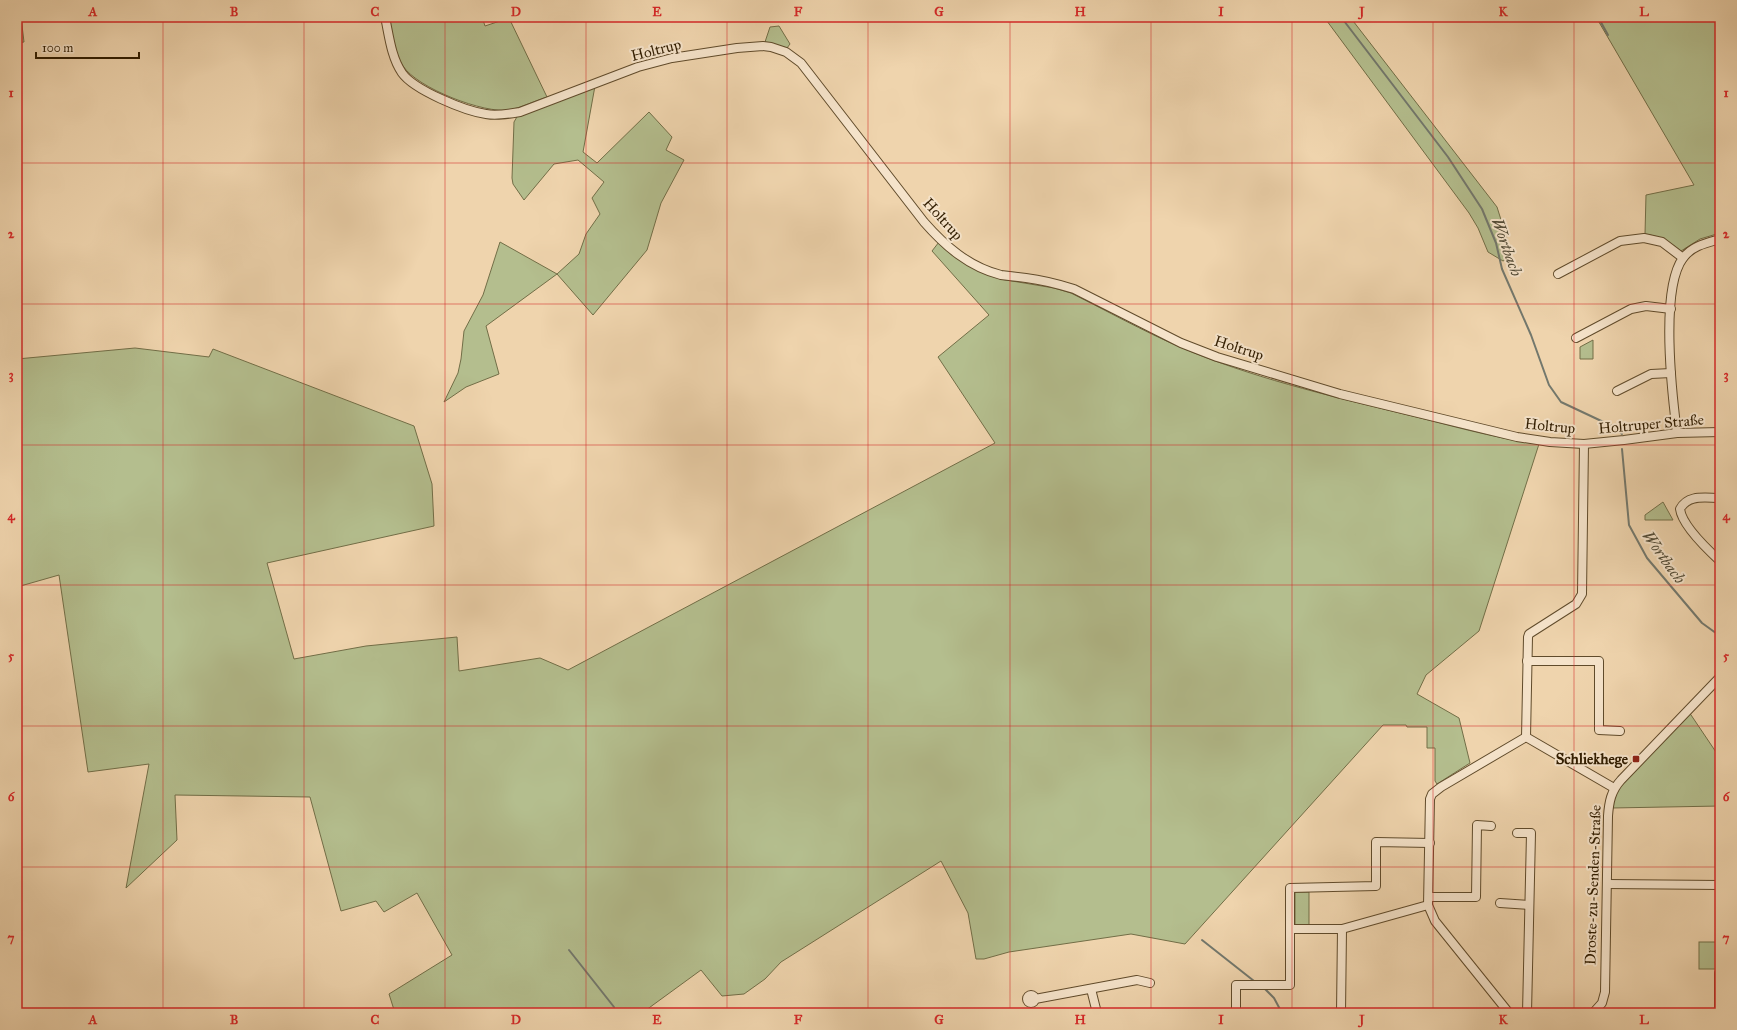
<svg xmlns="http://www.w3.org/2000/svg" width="1737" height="1030" font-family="'IM FELL Great Primer',serif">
<rect width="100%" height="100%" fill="#efd4ad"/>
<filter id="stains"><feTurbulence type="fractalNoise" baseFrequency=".005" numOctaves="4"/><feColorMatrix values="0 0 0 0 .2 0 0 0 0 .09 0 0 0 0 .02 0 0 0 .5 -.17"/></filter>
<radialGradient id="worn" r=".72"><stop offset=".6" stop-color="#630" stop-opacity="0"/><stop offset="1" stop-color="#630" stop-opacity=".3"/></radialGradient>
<g fill="#b4be8e" stroke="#726e47">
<polygon points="17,17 21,17 24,42 17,43"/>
<path d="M387,17H482L485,26L509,18L547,97C535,101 522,107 510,110C484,114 417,88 403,66C393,52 391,34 387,17Z"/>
<polygon points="1324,17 1350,17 1497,207 1508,242 1511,257 1503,261 1488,252 1478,228 1469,213"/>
<path d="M1596,17H1720V233L1700,239L1681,251C1668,241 1662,237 1645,234L1646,195L1694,185Z"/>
<polygon points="779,26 790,44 787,48 765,42 770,27"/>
<polygon points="595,86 583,152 597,163 649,112 672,137 666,150 684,160 661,203 647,250 593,315 557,274 486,326 499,374 466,387 444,402 458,373 461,359 464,331 483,295 500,242 557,274 579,254 586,234 600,214 592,198 604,182 578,160 554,164 524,200 513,184 512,178 514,122 518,115"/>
<path d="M939,242L1000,279L1054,288L1071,293C1107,311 1143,331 1180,347C1250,377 1326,395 1400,413C1446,424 1492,438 1539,444L1479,631L1426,675L1417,694L1459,718L1470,763L1437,784L1435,781V748H1427V727H1407L1406,725H1383L1185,944L1131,934L1009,952L984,959H976L968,913L941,861L781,962L765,979L744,994L722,996L701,970L642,1013H395L389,994L452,955L417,893L384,912L376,901L341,911L310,797L175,795L177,840L126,888L149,764L88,772L59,575L17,587V359L135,348L209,357L213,349L414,426L432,484L434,526L267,563L294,659L366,646L457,637L459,671L540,658L568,670L995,443L938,357L989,315L932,251Z"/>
<polygon points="1593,340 1593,359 1580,359 1580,347"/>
<polygon points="1663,502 1673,520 1645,520 1645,515"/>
<polygon points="1689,712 1720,758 1720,806 1612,808 1615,790"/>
<rect x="1295" y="892" width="14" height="33"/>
<rect x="1699" y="942" width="19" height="27"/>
</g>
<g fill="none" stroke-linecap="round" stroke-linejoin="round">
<g stroke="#73786d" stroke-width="2">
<polyline points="1341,17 1448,157 1482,209 1496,243 1502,269 1531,335 1549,385 1561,402 1612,426 1622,434"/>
<polyline points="1598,17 1608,35"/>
<polyline points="1622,449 1629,525 1647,558 1702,623 1720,636"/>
<polyline points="1202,940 1254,981"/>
<polyline points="569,950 614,1007"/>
<polyline points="1265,989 1274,998 1282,1013"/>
</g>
<g stroke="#604b2b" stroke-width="10">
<g id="street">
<path d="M385,17C389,35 391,57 402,73C414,90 465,111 486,114C497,116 508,114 520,112L638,67L672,58L737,48L763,46L771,47L786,52L801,63L924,222C945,246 969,267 1001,275C1009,276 1018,277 1026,278C1042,280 1058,284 1074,289L1181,343L1217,357L1340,394L1517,437L1550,442L1584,444L1624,440L1677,433L1720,432"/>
<polyline points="1558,274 1620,241 1644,238 1662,242 1683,258"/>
<polyline points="1576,338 1631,309 1646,306 1671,309"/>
<polyline points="1617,391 1651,374 1671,373"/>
<path d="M1677,433C1672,394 1660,289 1683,258C1692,246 1706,243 1720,239"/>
<path d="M1720,498C1705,498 1688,494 1680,509C1682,525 1708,550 1720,561"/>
<polyline points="1527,661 1599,661 1599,730 1620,731"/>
<polyline points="1526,737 1528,637 1529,634 1576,604 1582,594 1584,444"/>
<polyline points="1526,737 1614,788"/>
<polyline points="1517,833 1531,833 1527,1013"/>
<polyline points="1607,884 1720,885"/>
<polyline points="1429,897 1476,897 1477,825 1491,826"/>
<polyline points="1500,903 1529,905"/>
<polyline points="1290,929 1342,929"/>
<polyline points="1091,989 1097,1013"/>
<circle cx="1031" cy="999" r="4"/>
<polyline points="1035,999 1137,980 1150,983"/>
<polyline points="1236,1013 1236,985 1290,985 1290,888 1376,886 1376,842 1430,843"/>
<polyline points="1341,1013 1342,929 1428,905"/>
<polyline points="1509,1013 1435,921 1428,905 1430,799 1432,794 1441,787 1526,737"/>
<path d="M1593,1013L1602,1003L1605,992L1608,816C1609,802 1611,791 1621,780L1720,677"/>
<polyline points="1719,1013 1719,973"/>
</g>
</g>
<use href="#street" stroke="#f5e3ca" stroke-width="8"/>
</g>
<path fill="none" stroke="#d62828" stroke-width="1" stroke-opacity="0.55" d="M163,17V1013M304,17V1013M445,17V1013M586,17V1013M727,17V1013M868,17V1013M1010,17V1013M1151,17V1013M1292,17V1013M1433,17V1013M1574,17V1013M17,163H1720M17,304H1720M17,445H1720M17,585H1720M17,726H1720M17,867H1720"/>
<rect fill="#8f2418" stroke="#f5e3ca" stroke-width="1.5" x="1632" y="755" width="8" height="8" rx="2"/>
<g text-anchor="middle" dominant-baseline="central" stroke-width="4" stroke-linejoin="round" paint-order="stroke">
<g font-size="15" fill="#311d00" stroke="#f5e3ca">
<text transform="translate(656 50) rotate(-14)">Holtrup</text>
<text transform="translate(943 219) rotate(48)">Holtrup</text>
<text transform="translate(1239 348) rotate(18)">Holtrup</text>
<text transform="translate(1651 424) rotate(-5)">Holtruper Straße</text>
<text transform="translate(1550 426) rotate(6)">Holtrup</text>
<text transform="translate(1593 885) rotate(-88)">Droste-zu-Senden-Straße</text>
</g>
<g font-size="15" font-weight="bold" fill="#311d00" stroke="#f5e3ca" text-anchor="end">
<text x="1628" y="759">Schliekhege</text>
</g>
<g font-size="16" font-style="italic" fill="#524b36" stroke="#f5e3ca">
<text transform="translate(1507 247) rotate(70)">Wortbach</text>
<text transform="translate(1664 557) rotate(54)">Wortbach</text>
</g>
</g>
<rect width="1737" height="1030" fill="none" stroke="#efd4ad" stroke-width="44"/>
<path d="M36 52v6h103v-6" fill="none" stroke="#311d00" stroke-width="2"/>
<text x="42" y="52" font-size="12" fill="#311d00" stroke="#f5e3ca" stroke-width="3" paint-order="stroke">100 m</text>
<rect x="22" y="22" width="1693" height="986" fill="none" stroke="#d62828" stroke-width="1.5"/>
<g font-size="13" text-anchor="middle" font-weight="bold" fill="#d62828">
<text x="93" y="16">A</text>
<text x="234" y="16">B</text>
<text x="375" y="16">C</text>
<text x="516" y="16">D</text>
<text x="657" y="16">E</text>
<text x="798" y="16">F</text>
<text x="939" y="16">G</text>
<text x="1080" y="16">H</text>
<text x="1221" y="16">I</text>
<text x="1362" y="16">J</text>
<text x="1503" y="16">K</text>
<text x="1644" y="16">L</text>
<text x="11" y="97">1</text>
<text x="1726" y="97">1</text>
<text x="11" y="238">2</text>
<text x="1726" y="238">2</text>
<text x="11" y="379">3</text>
<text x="1726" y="379">3</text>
<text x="11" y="520">4</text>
<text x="1726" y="520">4</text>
<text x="11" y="660">5</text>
<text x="1726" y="660">5</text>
<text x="11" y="801">6</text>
<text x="1726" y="801">6</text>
<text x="11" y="942">7</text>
<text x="1726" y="942">7</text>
<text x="93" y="1024">A</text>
<text x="234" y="1024">B</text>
<text x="375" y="1024">C</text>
<text x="516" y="1024">D</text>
<text x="657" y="1024">E</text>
<text x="798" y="1024">F</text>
<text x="939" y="1024">G</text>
<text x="1080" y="1024">H</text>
<text x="1221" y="1024">I</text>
<text x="1362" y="1024">J</text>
<text x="1503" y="1024">K</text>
<text x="1644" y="1024">L</text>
</g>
<rect width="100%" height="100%" filter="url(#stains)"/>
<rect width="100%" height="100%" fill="url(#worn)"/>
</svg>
